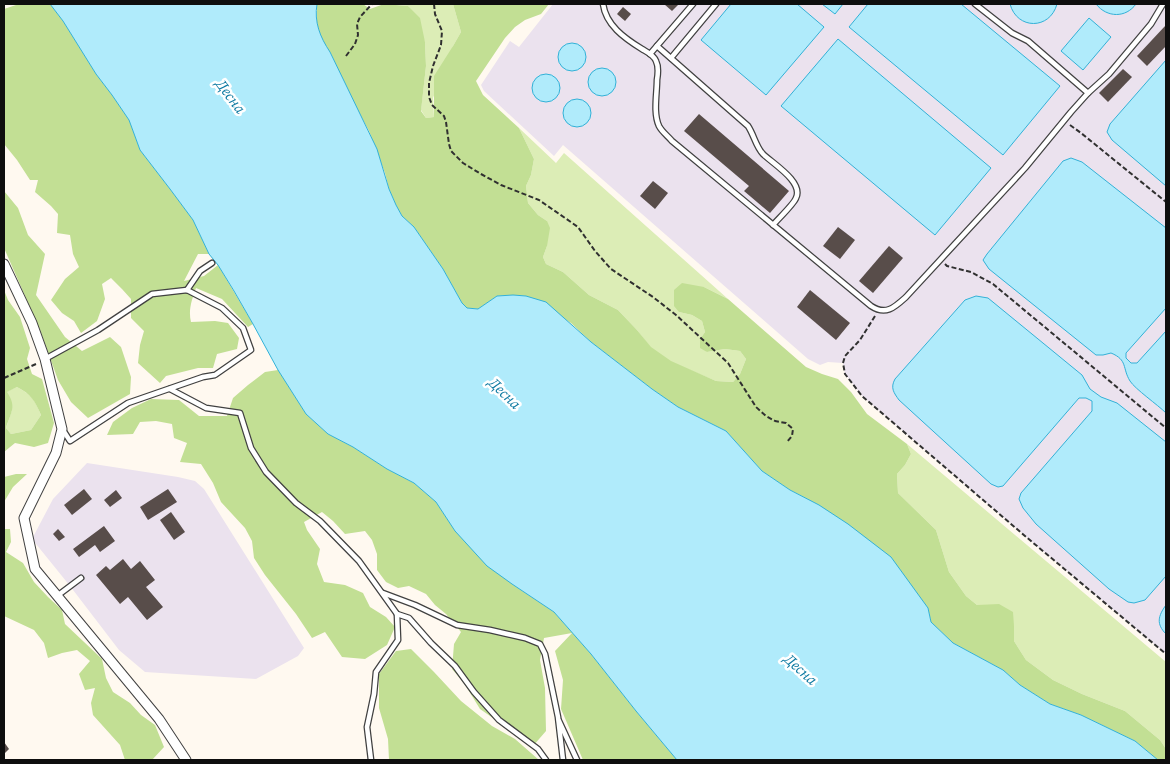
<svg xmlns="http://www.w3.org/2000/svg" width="1170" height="764" font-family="'Source Serif 4',serif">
<rect width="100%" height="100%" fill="#fff9f0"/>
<g fill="#ebe2ee">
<polygon points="553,4 1166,4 1166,654 1025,536 862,396 845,374 843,363 828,362 820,365 808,359 563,145 554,156 484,91 481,85 510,41 519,47"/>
<polygon points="87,463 178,477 195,481 204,489 304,648 298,656 256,679 145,672 119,650 70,586 32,539 53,499"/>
</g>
<g fill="#dcedb6">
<polygon points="387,4 453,4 461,32 453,46 433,98 434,117 426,118 421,110 426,66 425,42 408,6"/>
<polygon points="519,128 556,163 564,153 728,299 704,287 679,312 692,315 702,321 705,332 700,339 707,352 725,349 740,351 746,359 740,374 733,382 716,381 671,362 651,348 637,330 618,310 589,295 563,272 546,264 543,257 547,246 547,221 538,215 528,203 526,186 531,175 534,159"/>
<path d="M17,387C32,395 35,400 41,415L31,430L11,434L6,428L12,410L6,392Z"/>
<polygon points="907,444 1166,662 1166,749 1160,740 1125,711 1082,694 1053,680 1026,660 1014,641 1014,626 984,605 977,605 966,596 949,572 936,530 898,493 897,474 905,465 911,454"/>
</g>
<g fill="#c2df94" fill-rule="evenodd">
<path d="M19,4H50L63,21L96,74L112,95L129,120L140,150L170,189L193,220L209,254H198L184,281L204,276L218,265L253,324L248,327L222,299L196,288C192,299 188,310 191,322L215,321L228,323L239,338L237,349L217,354L213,368H198L166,376L160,383L138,363L140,345L144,331L131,318V299L122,289L111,278L102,284L105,299L97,321L81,333L74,321L62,313L51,300L65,279L79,267L73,254L70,235L57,233L58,214L51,206L35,192L38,180H30L17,160L4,144V9Z"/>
<polygon points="317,4 363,4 370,9 384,4 408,6 420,18 425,42 426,66 421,111 426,118 434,117 434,76 453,46 461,32 453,4 549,4 541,14 525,20 515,27 505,38 476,81 483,95 519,128 534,159 531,175 526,186 528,203 538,215 547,221 550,228 547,246 543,257 546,264 563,272 589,295 618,310 637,330 651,347 671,361 716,381 733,382 740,374 746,359 740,351 725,349 707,352 700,348 700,339 705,332 702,321 692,315 679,312 674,306 674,290 682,283 704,287 728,299 806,367 822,374 838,379 851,392 867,414 907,444 911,454 905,465 897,474 898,493 936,530 949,572 966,596 977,605 999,604 1013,612 1014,626 1014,641 1026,660 1053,680 1082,694 1125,711 1160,740 1166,749 1166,760 1158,760 1135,741 1081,715 1050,704 1020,685 1003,670 953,643 931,622 928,608 819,505 790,490 762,471 726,431 678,407 652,389 591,342 571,323 526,296 513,295 497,296 478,309 467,308 462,303 443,269 414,227 402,216 396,205 389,189 385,173 369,131 358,111 330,52 322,40 317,24"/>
<polygon points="4,191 18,208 28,235 45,254 36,295 65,337 82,351 110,337 121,347 131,377 130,394 88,418 71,402 58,380 40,330 4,248"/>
<path d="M4,290L8,300L20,317L30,348L27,359L32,374L42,379L54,423L48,443L34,447L15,443L4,452ZM17,387C31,394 35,401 41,415L31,430L11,434L6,428C11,412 17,407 7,392Z"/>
<polygon points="278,370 306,414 328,434 353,447 387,469 414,483 436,502 455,531 512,584 554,612 591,654 636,711 677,760 583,760 561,709 563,680 555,651 572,633 544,638 540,660 545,688 546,731 533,746 480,709 464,683 452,669 454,644 461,632 446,614 435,605 426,594 409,586 398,588 386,582 377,570 377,554 372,540 365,531 345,534 333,521 322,512 304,522 307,530 320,549 317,564 324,582 345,585 363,593 370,607 386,617 395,627 387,645 365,659 342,657 325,632 312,638 296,614 265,575 254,558 252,541 245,528 221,502 213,483 201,464 180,462 187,443 174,438 172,424 156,421 140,422 133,434 107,435 113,422 132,408 151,399 179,400 199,416 227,416 233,398 248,385 265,372"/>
<polygon points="16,474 27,474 13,487 4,502 4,477"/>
<polygon points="4,529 10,529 11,542 6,552 23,563 34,582 48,597 62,610 65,624 102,659 106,678 113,692 130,703 141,715 155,725 164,747 152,760 125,760 120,745 93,715 91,703 95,688 85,690 79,674 90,661 77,650 62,653 48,658 44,643 34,630 4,616"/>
<polygon points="411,649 434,672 461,701 492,726 515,739 539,760 389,760 388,739 379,708 379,674 396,651"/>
</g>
<g fill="#b0ebfb" stroke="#32b1d7">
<path d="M50,4H317C314,22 320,37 330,52L377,149L389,189L396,205L402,216L414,227L443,269L462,303L467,308L478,309L497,296L513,295L526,296L546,302L591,342L652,389L678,407L726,431L762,471L790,490L819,505L848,524L891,557L928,608L931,622L953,643L1003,670L1020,685L1050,704L1081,715L1135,741L1158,760H677L636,711L591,654L554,612L512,584L487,566L455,531L436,502L414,483L387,469L353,447L328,434L306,414L278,370L253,324L234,291L218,265L209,254L193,220L170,189L140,150L129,120L112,95L96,74L63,21Z"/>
<polygon points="731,4 797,4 824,27 766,95 701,40"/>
<polygon points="822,4 843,4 835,14"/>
<polygon points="868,4 961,4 1060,86 1003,155 849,27"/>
<path d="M1010,4H1057C1050,30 1017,30 1010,4Z"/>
<path d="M1096,4H1136C1126,18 1107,18 1096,4Z"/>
<polygon points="1089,18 1111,37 1083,70 1061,51"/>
<polygon points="838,39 991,168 935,235 781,106"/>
<circle cx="572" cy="57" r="14"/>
<polygon points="1166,60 1166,186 1112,140 1107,132 1110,124"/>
<circle cx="602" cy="82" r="14"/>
<circle cx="546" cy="88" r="14"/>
<circle cx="577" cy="113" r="14"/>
<path d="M1071,158L1082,162L1166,228V308L1126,353V358L1131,363H1137L1166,331V413C1158,405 1135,389 1130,381C1122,368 1128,360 1111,353L1103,355H1096L989,269L983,260L987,254L1063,161Z"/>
<path d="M976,296L988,298L1082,375L1090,389L1101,397L1117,403L1166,442V576L1145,600L1134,603L1128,602L1109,589L1036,524L1023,508L1019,499L1021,493L1092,411V401L1086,398H1079L1003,486L998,487L991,484L899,400C894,393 890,388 895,379L965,300Z"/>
<path d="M1166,605V634C1156,624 1158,616 1166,605Z"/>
</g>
<g fill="#584d4a">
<polygon points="664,4 676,4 678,5 672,11"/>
<polygon points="623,7 631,14 625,21 617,14"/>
<polygon points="1166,25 1166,46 1147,66 1137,56"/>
<polygon points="1123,69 1132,77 1108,102 1099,93"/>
<polygon points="699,114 789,191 770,213 744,191 749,186 684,131"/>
<polygon points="653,181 668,193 655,209 640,196"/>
<polygon points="838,227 855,240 840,259 823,246"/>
<polygon points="889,246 903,258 873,293 859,281"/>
<polygon points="810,290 850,323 836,340 797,307"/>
<polygon points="84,489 92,499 72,515 64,505"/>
<polygon points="168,489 177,502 148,520 140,507"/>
<polygon points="116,490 122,498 110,507 104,500"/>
<polygon points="171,512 185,532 174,540 160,520"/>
<polygon points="104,526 115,541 100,552 95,545 79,557 73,549"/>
<polygon points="58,529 65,537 59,541 53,534"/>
<polygon points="123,559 131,569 140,561 155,580 146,587 163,607 147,620 128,597 120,604 96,575 106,566 110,570"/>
<polygon points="4,742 9,749 4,754"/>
</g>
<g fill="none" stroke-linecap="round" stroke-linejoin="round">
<g stroke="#414141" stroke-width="7">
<g id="service">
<path d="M603,4C606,25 624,38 642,49C647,52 654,55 656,61C659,67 658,74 657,80C657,94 653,113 659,126C662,132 668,136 672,141L871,306C886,316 895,307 906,297L1025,168L1071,112L1088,93L1109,74L1151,24L1163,4"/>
<polyline points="975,4 1012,33 1028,41 1088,93"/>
<path d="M657,46L748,126C754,135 756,147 763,154C772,163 804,182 796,198C794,204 778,219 773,225"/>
<polyline points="650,54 693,4"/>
<polyline points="671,58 716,4"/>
<polyline points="187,290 200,271 212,263"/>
<polyline points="45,359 98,330 152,294 187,290 222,308 243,328 251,350 215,375 203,377 128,403 70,441 63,430"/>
<polyline points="170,389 206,408 240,413 251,448 266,472 296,503 320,521 359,561 397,614 398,640 376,672 374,694 367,727 371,760"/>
<polyline points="383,593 415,605 457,625 490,630 525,638 540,644 545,654 558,717 563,760"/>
<polyline points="57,596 81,578"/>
<polyline points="397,614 409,618 431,643 455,666 474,692 499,720 538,749 546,760"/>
<polyline points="559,721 577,760"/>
</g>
</g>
<g stroke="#414141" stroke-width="11">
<polyline id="minor" points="4,264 32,323 45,359 62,429 56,453 24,518 35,569 159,719 186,760"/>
</g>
<g stroke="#303030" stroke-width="2" stroke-dasharray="5 2.5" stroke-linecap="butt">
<polyline points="434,4 435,14 442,31 441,45 433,66 429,83 429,97 432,105 444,116 446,122 449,144 451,151 463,163 481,174 501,185 539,200 578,227 595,251 611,269 653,297 676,315 728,363 756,407 766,416 775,421 786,423 793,429 792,436 787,442"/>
<polyline points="346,56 355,44 358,35 357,24 360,17 372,4"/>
<polyline points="1070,125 1081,133 1166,202"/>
<polyline points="945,264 947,266 971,272 993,284 1166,428"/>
<polyline points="875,316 860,340 845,356 843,363 845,374 862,396 1025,536 1166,654"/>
<polyline points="4,378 36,364"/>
</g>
<use href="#service" stroke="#fff" stroke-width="4.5"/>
<use href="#minor" stroke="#fff" stroke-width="9"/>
</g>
<g text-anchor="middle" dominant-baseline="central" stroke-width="5" stroke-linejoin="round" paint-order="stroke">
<g font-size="15" font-style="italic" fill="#0e7aa2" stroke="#fff">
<text transform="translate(231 96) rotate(53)">Десна</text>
<text transform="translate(505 393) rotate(44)">Десна</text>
<text transform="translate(801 669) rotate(42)">Десна</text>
</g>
</g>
<rect width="1170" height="764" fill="none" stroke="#0e0e0e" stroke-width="10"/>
</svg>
